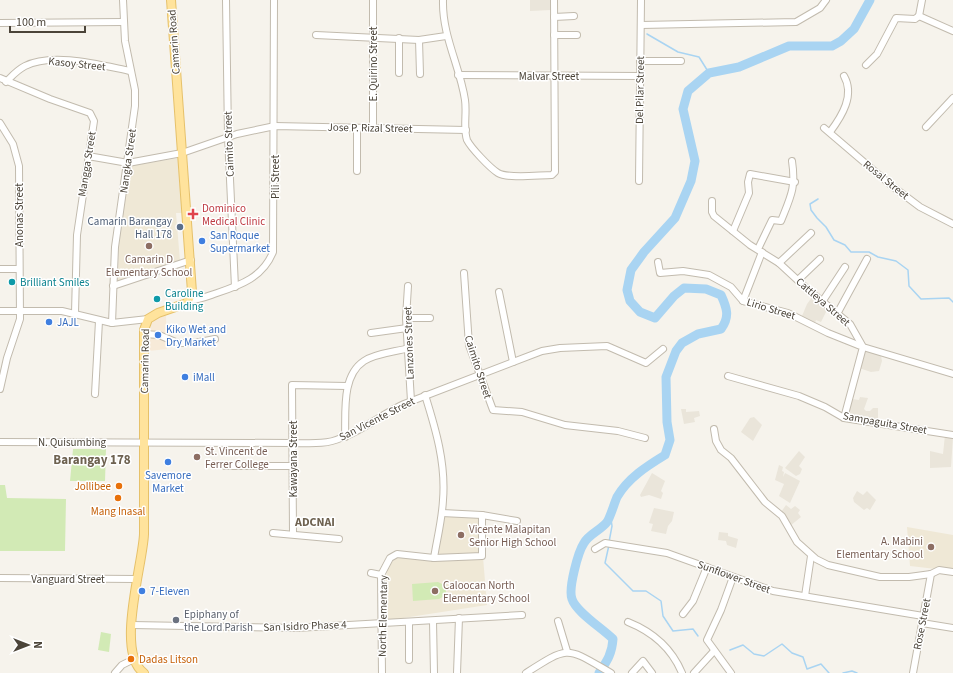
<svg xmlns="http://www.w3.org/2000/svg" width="953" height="673" font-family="'Source Sans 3',sans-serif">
<rect width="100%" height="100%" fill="#f6f3ec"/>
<g fill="#eae5da">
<polygon points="530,0 551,0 551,10 530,11"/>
<polygon points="813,296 828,308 821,322 816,320 815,323 802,316 807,304"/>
<polygon points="864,349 878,352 878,355 881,356 882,361 879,371 871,372 859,368"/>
<polygon points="860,397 868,398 864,409 866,411 870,411 873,408 878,408 878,421 847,415 852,399 859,400"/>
<polygon points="681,409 686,409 686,412 699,411 700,416 694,418 695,422 684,424"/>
<polygon points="754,417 762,425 753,441 741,432 750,418"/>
<polygon points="945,435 953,437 951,467 930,468 930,451 943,454"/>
<polygon points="799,451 805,457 799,466 802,469 800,474 796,476 785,468"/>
<polygon points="779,465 783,467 782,471 784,472 783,477 785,473 800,481 790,503 779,496 784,484 775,480"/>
<polygon points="652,473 665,481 661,491 663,493 661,499 649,495 641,497 640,495"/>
<polygon points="857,491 863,495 867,491 876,500 870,510 867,508 864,510 854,502 853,498"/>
<polygon points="786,505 791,509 795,506 800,510 798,513 801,517 790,526 781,512"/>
<polygon points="654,508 674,512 672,521 668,526 666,534 651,531 653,524 649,523"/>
<polygon points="719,532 728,533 728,536 738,539 736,548 727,545 726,541 718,540"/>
</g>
<polygon fill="#f7ead8" points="166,315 167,349 149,351 151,321"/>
<g fill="#efe8d6">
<polygon points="178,158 182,213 176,213 180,261 118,281 119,231 131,166"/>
<polygon points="444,516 482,516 483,554 437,554"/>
<polygon points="907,527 953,535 953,571 910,566"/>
<polygon points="483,557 487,605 384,621 386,577 389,563 397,558"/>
</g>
<g fill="#d2eab5">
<polygon points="73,449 106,449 105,481 70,481"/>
<polygon points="0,485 5,485 7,498 66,499 65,551 0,551"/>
<polygon points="438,582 446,586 446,595 439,599 413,601 412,584"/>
<polygon points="101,632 111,634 109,652 98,650"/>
</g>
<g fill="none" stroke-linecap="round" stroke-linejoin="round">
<g stroke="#a9d4f2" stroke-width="1.5">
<polyline points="647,34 678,52 699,57 709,73"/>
<polyline points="818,199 810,204 811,210 817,218 826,227 834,240 845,245 851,252 869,252 878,257 896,261 908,270 909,286 921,299 949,298 953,302"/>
<polyline points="609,542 612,526 610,512"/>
<polyline points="609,545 605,563 633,591 646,591 661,601 663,616 673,631 693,629 698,636"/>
<polyline points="730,650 743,645 754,654 764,656 782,644 792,653 803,657 807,669 821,664 829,673"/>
<polyline points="843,673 852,671 857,673"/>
</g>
<path stroke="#a9d4f2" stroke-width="9" d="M599,673C607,661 612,654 613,639C602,628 576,612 572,599C568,589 578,552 584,543C589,534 601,530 607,522C610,518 614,504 617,497C628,478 647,466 665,455L670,440L667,422L666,377L676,351L682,343L698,334L721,329C730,317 727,308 721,295L706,289L684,288L674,296L655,318L640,312L630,301L627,290L631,270L644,252L675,218L691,181L695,161L683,109L688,91L709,73L739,67L789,46H832L841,41L854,29L870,0"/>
<g stroke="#c2bbae" stroke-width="8">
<g id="minor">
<polyline points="226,0 228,136 235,287"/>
<polyline points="373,0 373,128"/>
<path d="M443,0C442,36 460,66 465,100C467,113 463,128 467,140C471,148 490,168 498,173C508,179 539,175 552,175L555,172L554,0"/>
<polyline points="919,16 953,31"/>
<polyline points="919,16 922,0"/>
<polyline points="554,17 574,16"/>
<polyline points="0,23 123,22"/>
<polyline points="641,25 796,22 820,8 826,0"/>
<polyline points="316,35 419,40 446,36"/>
<polyline points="554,35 577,35"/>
<polyline points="399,38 399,73"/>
<polyline points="419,40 420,74"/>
<polyline points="640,61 681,61"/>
<polyline points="866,65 877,54 896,18 915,19 919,16"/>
<polyline points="458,75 640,76"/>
<polyline points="0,78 50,99 90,113 94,121 77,235 75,313"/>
<path d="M6,82C12,76 17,70 25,66C53,52 100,65 130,71"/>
<polyline points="0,123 13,144 19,166 20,319 7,358 0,389"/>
<polyline points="926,127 953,98"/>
<polyline points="824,128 892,186 920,207 953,224"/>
<path d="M830,132C842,116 855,95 844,76"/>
<polyline points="88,156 128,163 182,153 237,134 275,126 466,130"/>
<polyline points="357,171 357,128"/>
<polyline points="639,181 641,0"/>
<polyline points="712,201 712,212 714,216 750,245 779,263 805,287 850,324 863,347 953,374"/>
<polyline points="733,231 749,193 748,182 750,174 795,182"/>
<path d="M758,249L772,220L781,221C791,196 796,188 792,161"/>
<polyline points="658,262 660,273 683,271 709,275 731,287 743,301 788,313 828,333 863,347 844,418"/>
<polyline points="779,263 811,233"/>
<polyline points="0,269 18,269"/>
<polyline points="464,273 469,345 493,410 522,412 565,425 618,431 645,438"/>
<polyline points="798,280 820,259"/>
<polyline points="113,286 191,260"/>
<polyline points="408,286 406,318 411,401"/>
<polyline points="499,292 513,362"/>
<path d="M190,300C199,300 208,296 217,293C241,285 263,277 273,252L274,0"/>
<polyline points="743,301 762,252"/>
<polyline points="822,302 845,267"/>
<polyline points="0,311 62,311 112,323 148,319"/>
<polyline points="837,314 867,259"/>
<polyline points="406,318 430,318"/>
<polyline points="112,323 115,247 135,106 135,90 125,41 123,0"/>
<polyline points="371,333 407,328"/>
<polyline points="144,334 159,335 178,343 194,343 215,339"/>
<polyline points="728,376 799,396 825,407 844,418 953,435"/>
<polyline points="95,394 99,321"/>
<path d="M425,395C436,430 446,464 443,500C442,520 437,539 434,558"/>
<polyline points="714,429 716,441 721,450 731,458 765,502 782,516 797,542 816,559 828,565 880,577 909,577 931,574 939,570 953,572"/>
<path d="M345,437C346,413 341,376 364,361C376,353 395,352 409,348"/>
<path d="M0,442L292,443C308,443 326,445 341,438C364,430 382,414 404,404L542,351L560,348L607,346L646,363L663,349"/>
<polyline points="225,466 293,466"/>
<polyline points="442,513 482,515 517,521"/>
<polyline points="273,533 339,539"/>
<polyline points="293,534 292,385 347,386"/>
<polyline points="595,549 605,543 667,553 773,591 923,616"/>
<polyline points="371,573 381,575"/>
<polyline points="0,578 136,579"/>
<polyline points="805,596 811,556"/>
<polyline points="683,614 693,601 707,567"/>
<polyline points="433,621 434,673"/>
<polyline points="558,621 567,651"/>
<polyline points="409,622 409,660"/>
<path d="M628,622C653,632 672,649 682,673"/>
<polyline points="922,623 953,628"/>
<polyline points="132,625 296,628 522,615"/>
<polyline points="115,673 122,665 134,659"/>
<polyline points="382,673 381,575 390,558 397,554 434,558 482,556 482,515"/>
<polyline points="457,673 459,618"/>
<path d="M526,673C570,645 566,647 611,673"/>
<polyline points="632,673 643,661 652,673"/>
<polyline points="694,673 714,651"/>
<polyline points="731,673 707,640 721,610 733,577"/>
<polyline points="913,673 931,574"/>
</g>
</g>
<g stroke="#e6c16a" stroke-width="10">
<path id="major" d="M144,673C115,653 143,564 144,534V330L148,319L158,313L187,303L192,292L171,0"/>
</g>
<use href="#minor" stroke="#fff" stroke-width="6"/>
<use href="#major" stroke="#ffe39c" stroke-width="8"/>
</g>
<path fill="#e0444e" stroke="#fff" stroke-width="1.5" d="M191 208h4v4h4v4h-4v4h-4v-4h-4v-4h4z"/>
<circle fill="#5c6f8a" stroke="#fff" stroke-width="1.5" cx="180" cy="227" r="4"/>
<g fill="#3f7fe0" stroke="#fff" stroke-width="1.5">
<circle cx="202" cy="241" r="4"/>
<circle cx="49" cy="322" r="4"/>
<circle cx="158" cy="335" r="4"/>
<circle cx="185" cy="377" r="4"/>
<circle cx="168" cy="462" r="4"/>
<circle cx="142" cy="591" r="4"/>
</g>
<g fill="#8d6e63" stroke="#fff" stroke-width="1.5">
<circle cx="149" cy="246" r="4"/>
<circle cx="197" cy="457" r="4"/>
<circle cx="461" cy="535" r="4"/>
<circle cx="931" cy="547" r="4"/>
<circle cx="435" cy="591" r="4"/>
</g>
<g fill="#0f9aa8" stroke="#fff" stroke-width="1.5">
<circle cx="12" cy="282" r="4"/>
<circle cx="157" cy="299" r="4"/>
</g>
<g fill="#e8710a" stroke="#fff" stroke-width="1.5">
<circle cx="119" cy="486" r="4"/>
<circle cx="118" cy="498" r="4"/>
<circle cx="131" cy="659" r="4"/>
</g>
<circle fill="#6b7280" stroke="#fff" stroke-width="1.5" cx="176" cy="620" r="4"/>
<g text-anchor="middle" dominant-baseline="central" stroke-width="3" stroke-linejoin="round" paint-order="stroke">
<g font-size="11" fill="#4b4439" stroke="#fff">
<text transform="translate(174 42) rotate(-94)">Camarin Road</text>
<text transform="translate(77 64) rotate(6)">Kasoy Street</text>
<text transform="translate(373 64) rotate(-90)">E. Quirino Street</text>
<text x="549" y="76">Malvar Street</text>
<text transform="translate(640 90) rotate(-89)">Del Pilar Street</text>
<text transform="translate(370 128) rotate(1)">Jose P. Rizal Street</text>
<text transform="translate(229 144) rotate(-92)">Caimito Street</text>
<text transform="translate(128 161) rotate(-82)">Nangka Street</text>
<text transform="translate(87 164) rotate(-81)">Mangga Street</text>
<text transform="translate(275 177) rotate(-90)">Pili Street</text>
<text transform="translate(886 180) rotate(39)">Rosal Street</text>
<text transform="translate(19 215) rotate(-90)">Anonas Street</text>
<text transform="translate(823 302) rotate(41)">Cattleya Street</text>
<text transform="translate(771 309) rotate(17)">Lirio Street</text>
<text transform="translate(409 343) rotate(-92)">Lanzones Street</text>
<text transform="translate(145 361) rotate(-89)">Camarin Road</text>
<text transform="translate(478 367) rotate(72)">Caimito Street</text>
<text transform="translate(377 419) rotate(-27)">San Vicente Street</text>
<text transform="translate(885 423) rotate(10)">Sampaguita Street</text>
<text x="72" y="442">N. Quisumbing</text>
<text transform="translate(293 459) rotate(-90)">Kawayana Street</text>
<text transform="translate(734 577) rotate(20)">Sunflower Street</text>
<text x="68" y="579">Vanguard Street</text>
<text transform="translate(383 616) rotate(-89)">North Elementary</text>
<text transform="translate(922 624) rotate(-79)">Rose Street</text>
<text transform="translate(305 626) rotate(-2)">San Isidro Phase 4</text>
</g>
<g font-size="11" fill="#be3a42" stroke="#fff" text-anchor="start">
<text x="202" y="208">Dominico<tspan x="202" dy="13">Medical Clinic</tspan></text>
</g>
<g font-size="11" fill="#4e5e75" stroke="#fff" text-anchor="end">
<text x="172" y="221">Camarin Barangay<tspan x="172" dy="13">Hall 178</tspan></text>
</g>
<g font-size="11" fill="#366cbe" stroke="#fff" text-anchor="start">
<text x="210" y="235">San Roque<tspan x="210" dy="13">Supermarket</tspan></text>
<text x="57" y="322">JAJL</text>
<text x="166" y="329">Kiko Wet and<tspan x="166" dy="13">Dry Market</tspan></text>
<text x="193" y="377">iMall</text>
<text x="168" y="475" text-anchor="middle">Savemore<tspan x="168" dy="13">Market</tspan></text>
<text x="150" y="591">7-Eleven</text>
</g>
<g font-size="11" fill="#785e54" stroke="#fff" text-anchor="start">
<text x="149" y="259" text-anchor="middle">Camarin D<tspan x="149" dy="13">Elementary School</tspan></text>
<text x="205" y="451">St. Vincent de<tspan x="205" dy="13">Ferrer College</tspan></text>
<text x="469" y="529">Vicente Malapitan<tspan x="469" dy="13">Senior High School</tspan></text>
<text x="923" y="541" text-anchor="end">A. Mabini<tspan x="923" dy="13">Elementary School</tspan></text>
<text x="443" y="585">Caloocan North<tspan x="443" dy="13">Elementary School</tspan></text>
</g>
<g font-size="11" fill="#0d838f" stroke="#fff" text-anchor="start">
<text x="20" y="282">Brilliant Smiles</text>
<text x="165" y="293">Caroline<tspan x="165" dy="13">Building</tspan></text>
</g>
<g font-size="11" fill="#c56008" stroke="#fff" text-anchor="end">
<text x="111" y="486">Jollibee</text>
<text x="118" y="511" text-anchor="middle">Mang Inasal</text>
<text x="139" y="659" text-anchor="start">Dadas Litson</text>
</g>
<g font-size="11" fill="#5b616d" stroke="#fff" text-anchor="start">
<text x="184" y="614">Epiphany of<tspan x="184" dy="13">the Lord Parish</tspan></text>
</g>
<g font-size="12" font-weight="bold" fill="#6e6250" stroke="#fff">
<text x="315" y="522">ADCNAI</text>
</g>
<g font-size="13" font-weight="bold" fill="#6e6250" stroke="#fff">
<text x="92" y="460">Barangay 178</text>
</g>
</g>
<g transform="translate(28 645) rotate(90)" stroke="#ffffff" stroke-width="3" paint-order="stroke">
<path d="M0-3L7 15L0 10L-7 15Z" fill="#4b4439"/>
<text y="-6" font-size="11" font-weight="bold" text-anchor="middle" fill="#4b4439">N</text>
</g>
<path d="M10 26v6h75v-6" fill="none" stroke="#4b4439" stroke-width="2"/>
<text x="16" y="26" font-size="12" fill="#4b4439" stroke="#ffffff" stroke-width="3" paint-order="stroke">100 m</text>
</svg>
